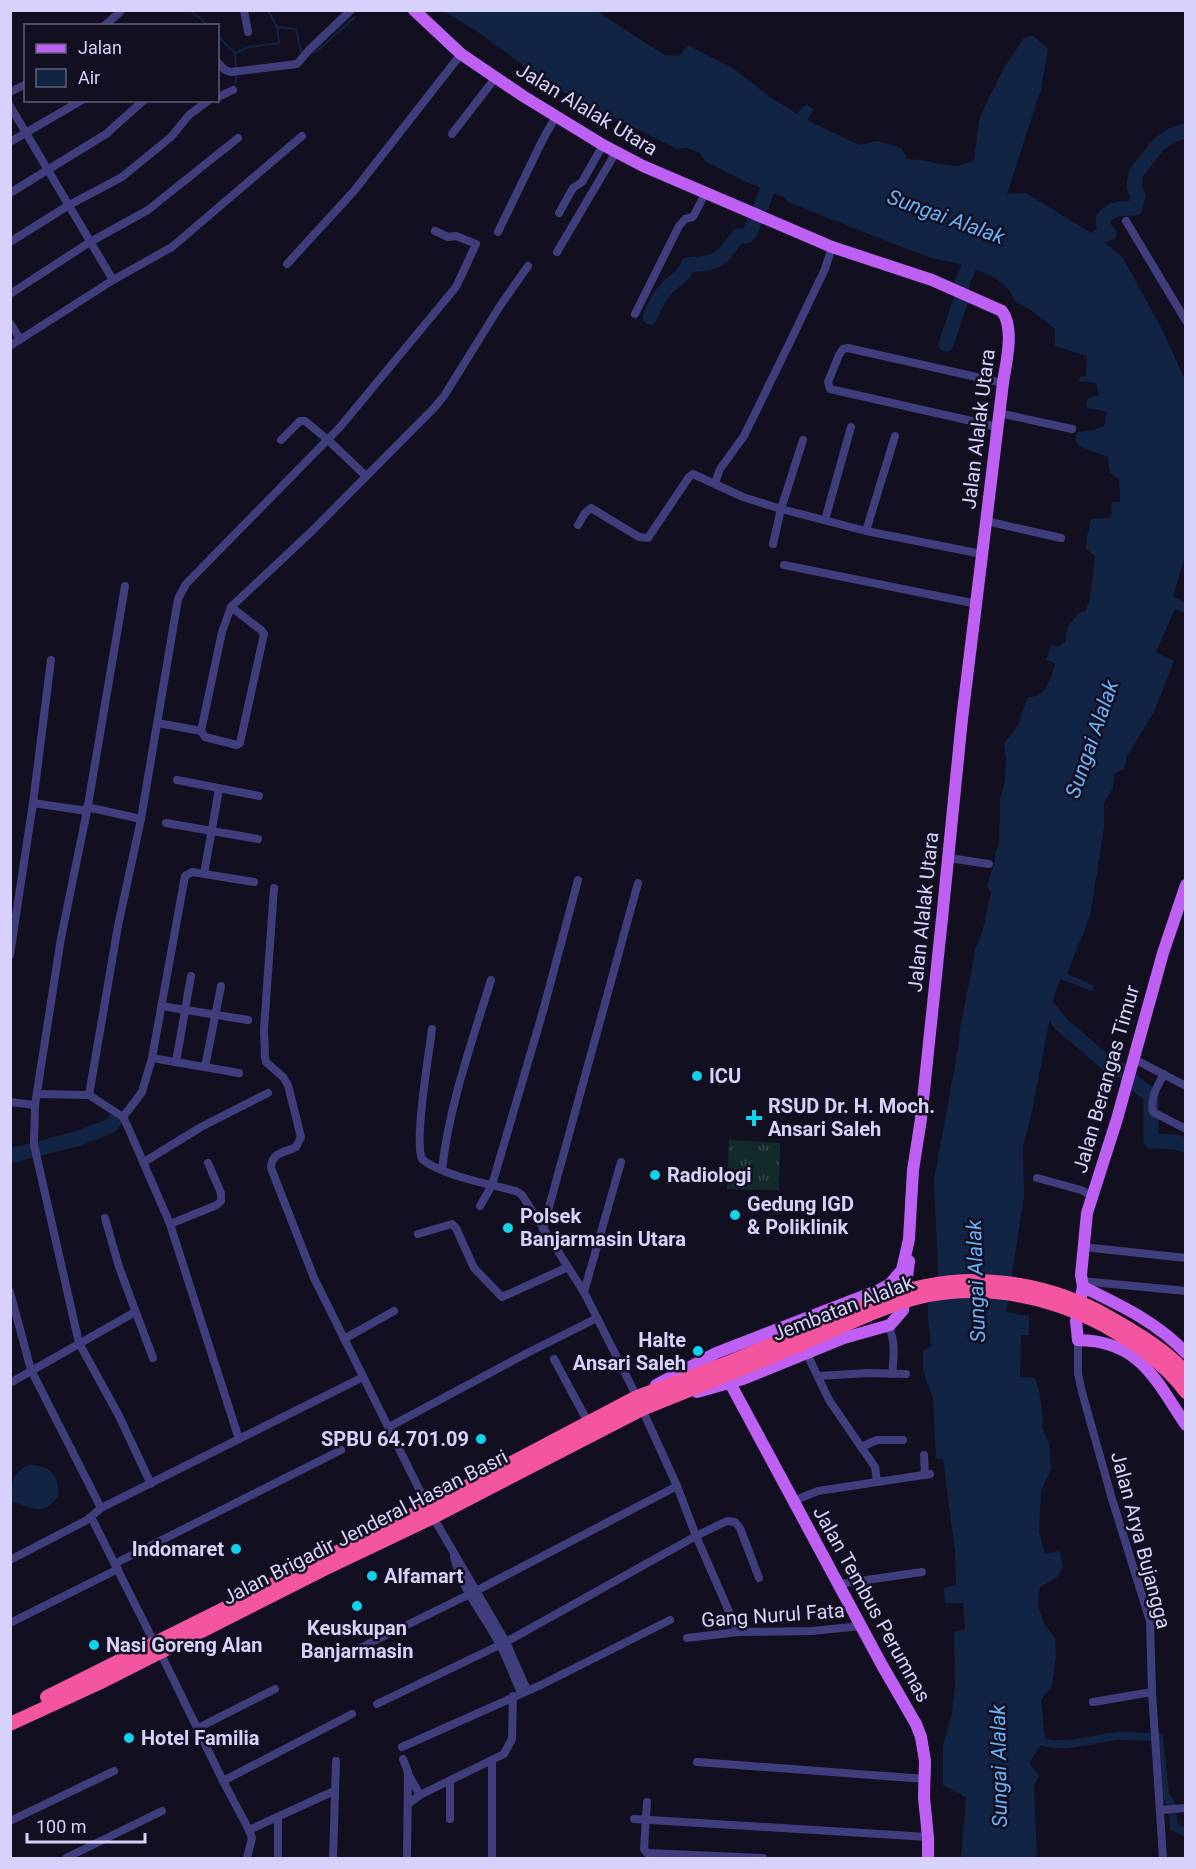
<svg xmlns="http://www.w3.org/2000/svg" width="1196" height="1869" font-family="Roboto,sans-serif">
<defs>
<pattern id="grass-tufts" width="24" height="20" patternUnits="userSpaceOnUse" patternTransform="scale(1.5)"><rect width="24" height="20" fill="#122b2a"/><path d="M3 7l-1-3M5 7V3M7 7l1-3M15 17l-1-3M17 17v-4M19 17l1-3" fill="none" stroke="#34494a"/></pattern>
</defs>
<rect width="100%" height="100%" fill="#120f21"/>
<polygon fill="url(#grass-tufts)" points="729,1140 780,1143 779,1190 727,1189"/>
<g fill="#112444">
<path d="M444,11H597L664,55L679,56L688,45L734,69L770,97L797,114L806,104L814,110L807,120L859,145L878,141L901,148L907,159C915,160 924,160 932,162C949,166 958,169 974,160L979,119L1004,68L1023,39L1032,35L1048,49L1041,89L1007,194L1026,193L1098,237L1123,258L1164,333L1185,380V556L1173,596L1185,602V613L1175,609L1156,652L1174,661L1154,712L1127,756L1124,769L1115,773L1113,788L1104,803V828L1090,916L1067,974L1095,986L1092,991L1060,979L1054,997L1031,1116L1023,1146L1024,1197L1006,1312L1029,1316V1335H1021L1020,1377L1035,1378L1039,1390L1043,1418L1042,1428L1049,1443L1051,1469L1041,1491L1039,1532L1045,1554L1060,1551L1063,1567L1057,1577L1040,1587L1038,1606L1044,1623L1055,1638L1056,1656L1052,1687L1041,1700L1045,1739L1029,1763L1039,1776L1034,1785L1037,1858H961L966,1797L943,1785V1745L951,1718L955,1687L954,1632L965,1629L963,1603H945L944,1588L956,1585L955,1551L943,1459L936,1458L933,1398L923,1371V1351L931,1346L928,1318V1305L938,1275L934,1179L959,1043L960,1028L976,947L982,933L991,893L987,886L995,861V853L999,846L1000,799L1005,781L1006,759L1004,744L1018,725L1028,697C1047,697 1051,678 1055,663L1046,660L1051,645L1059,647L1065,642L1068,627L1078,613L1086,611L1090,597L1095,556L1086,549L1087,537L1091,519L1111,518L1112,502H1120L1119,479L1110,473L1108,457L1078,446L1075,436L1078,432L1094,430L1104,426L1107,412L1086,407L1087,399L1099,395L1096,383L1079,381L1080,377L1086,376L1087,356L1055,346V329L1032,311L1015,301L1009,290L994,277L964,265L932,258L899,246L788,202L784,197L742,180L705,161L700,153L687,148L677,149L577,100L545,81L478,32Z"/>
<path d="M29,1465C50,1465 60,1475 58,1496C42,1519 31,1506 11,1501C10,1486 12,1472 29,1465Z"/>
</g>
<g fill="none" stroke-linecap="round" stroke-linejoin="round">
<g stroke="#112444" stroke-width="2">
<polyline points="190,10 209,26"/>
<polyline points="277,27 296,29 301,52 305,52"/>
<polyline points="218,37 235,53 249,47 279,43 277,27 268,10"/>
<polyline points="311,52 316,52 355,17"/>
<polyline points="235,53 236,68"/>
<polyline points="236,74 236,83"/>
</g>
<g stroke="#112444" stroke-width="8">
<polyline points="1159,1737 1165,1794 1171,1804 1174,1827 1186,1832"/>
<path d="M1033,1738C1059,1752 1091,1739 1118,1736C1129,1735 1141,1737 1152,1737"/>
</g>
<g stroke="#112444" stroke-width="15">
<path d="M1087,255L1098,237L1109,233L1104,228L1103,219C1111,208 1122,208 1135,208L1138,196L1134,186L1136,173L1158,145L1172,135L1186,131"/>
<path d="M650,317C655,305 659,296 668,287C677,278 683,278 688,265C721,262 719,262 738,236H746L750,232L775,172"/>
<polyline points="946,344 962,297 962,283 976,251"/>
<polyline points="1040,997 1062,1025 1109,1065 1123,1071 1138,1086 1151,1095 1151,1141 1175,1142 1186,1145"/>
<polyline points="10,1156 76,1139 110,1126 115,1120"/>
</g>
<g stroke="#403d7d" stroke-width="8">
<polyline points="244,10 248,32"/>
<polyline points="104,26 120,12"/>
<polyline points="218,63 225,70 231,72 297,64 309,50 351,10"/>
<polyline points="10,92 26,84"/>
<polyline points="218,97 233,90"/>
<polyline points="10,106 113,280 10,346"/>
<polyline points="452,134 496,77"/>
<polyline points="10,142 82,100"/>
<polyline points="10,193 106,134 144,100"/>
<polyline points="559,213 573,188 582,182 603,145"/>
<polyline points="1126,221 1186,321"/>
<polyline points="498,232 542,141 556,116"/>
<polyline points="10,242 69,205 122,177 171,137 189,115 209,100"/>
<polyline points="557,252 616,152"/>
<polyline points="287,264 354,191 461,54"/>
<polyline points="113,280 172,247 302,136"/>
<polyline points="10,294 90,242 148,210 238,138"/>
<polyline points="635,314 679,226 685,219 693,217 706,192"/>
<polyline points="10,323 20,339"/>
<polyline points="999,413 1072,429"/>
<polyline points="998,427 830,389 828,382 839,355 843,349 848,348 1003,383"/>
<polyline points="281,440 300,421 305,421 328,440 366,476"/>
<polyline points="715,483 720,469 744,436 790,342 825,269 832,247"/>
<polyline points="825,520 851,427"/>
<polyline points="986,521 1061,538"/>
<polyline points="578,525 585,513 591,508 639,537 648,538 689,477 693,474 743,497 781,509 866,531 982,554"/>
<polyline points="866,531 895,436"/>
<polyline points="773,544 781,509 803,440"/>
<polyline points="784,565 977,604"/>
<polyline points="158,723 201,731 205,737 237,745 240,743 264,634 261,630 231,607"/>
<polyline points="201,731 222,632 231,607 311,532 434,408 444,396 500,306 528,266"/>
<polyline points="177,780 259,796"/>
<polyline points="33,803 87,811 125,586"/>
<polyline points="87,807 141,819"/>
<polyline points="87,811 61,938 35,1105 34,1145 79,1343 118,1414 151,1484"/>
<polyline points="166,823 258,839"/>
<polyline points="949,858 989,864"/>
<polyline points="204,874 219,789"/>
<path d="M274,888L264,1029L265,1057L266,1062L283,1077L288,1085L301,1137L296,1147C285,1153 271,1152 271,1168L314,1278L433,1517L506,1642L527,1690"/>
<polyline points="10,955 33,803 51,660"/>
<polyline points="161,1006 248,1020"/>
<path d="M432,1029C429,1054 414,1141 422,1159C440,1175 492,1185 516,1191L522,1195L584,1292L637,1397"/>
<polyline points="152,1058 239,1073"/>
<polyline points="1134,1059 1186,1086"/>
<polyline points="176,1062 191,976"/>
<polyline points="205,1067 221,986"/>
<path d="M1164,1074C1157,1087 1150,1097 1153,1112L1186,1129"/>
<polyline points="37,1094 89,1095 123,1117 127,1125 170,1224 239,1439"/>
<polyline points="89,1095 118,926 141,819 178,599 186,584 340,427 456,287 476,244 456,236 448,237 435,231"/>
<polyline points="10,1102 35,1105"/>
<polyline points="123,1117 142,1092 152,1058 185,876 192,872 254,882"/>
<polyline points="144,1162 201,1127 268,1093"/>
<path d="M442,1170C449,1105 472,1042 491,980"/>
<polyline points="1037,1178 1081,1190 1092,1196"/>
<polyline points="480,1206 492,1185 543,1011 578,880"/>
<polyline points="105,1218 119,1267 153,1358"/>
<polyline points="170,1224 217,1205 221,1201 221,1193 208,1163"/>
<polyline points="543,1229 638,883"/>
<polyline points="418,1234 452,1224 456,1228 474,1268 502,1297 568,1267"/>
<polyline points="1083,1247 1186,1258"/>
<polyline points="1081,1281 1186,1291"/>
<polyline points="10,1292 31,1370 101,1508"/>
<polyline points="584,1292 621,1162"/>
<path d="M888,1326C896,1340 894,1358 892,1374"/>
<polyline points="344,1339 394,1311"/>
<polyline points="1078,1340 1078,1374 1082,1392 1112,1499 1150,1621 1152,1692 1163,1858"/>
<polyline points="806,1352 829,1400 875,1467 877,1482"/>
<polyline points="554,1359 589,1424"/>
<polyline points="818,1376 868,1373 906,1374"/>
<polyline points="10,1383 135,1312"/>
<polyline points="642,1409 677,1486 696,1536 738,1632"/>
<polyline points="389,1427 531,1351 597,1318"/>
<polyline points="861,1447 877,1440 903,1440"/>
<polyline points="924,1455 925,1475"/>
<polyline points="793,1501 818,1491 930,1474"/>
<polyline points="91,1517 155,1644"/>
<path d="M454,1557C461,1589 485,1616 500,1645C508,1660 514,1677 521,1693"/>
<polyline points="10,1560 87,1520 101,1508 363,1377"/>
<polyline points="116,1563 341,1450"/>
<polyline points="839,1584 922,1572"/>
<polyline points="10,1623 118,1569"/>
<polyline points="687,1638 738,1632 812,1631 861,1626"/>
<polyline points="360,1648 470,1594 677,1486"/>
<polyline points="160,1652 223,1781 249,1830"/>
<polyline points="1093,1702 1152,1692"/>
<polyline points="377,1704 506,1642 696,1536 727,1521 735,1522 740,1528 759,1578"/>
<polyline points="198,1728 275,1689"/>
<polyline points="402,1747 541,1685 670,1620"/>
<polyline points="403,1759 408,1772 407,1858"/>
<polyline points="697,1762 925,1779"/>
<polyline points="408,1774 420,1795"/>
<polyline points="223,1781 352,1714"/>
<polyline points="450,1781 450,1819"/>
<polyline points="647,1802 644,1849 647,1853 763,1858"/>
<polyline points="408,1804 420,1795 504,1754 512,1739 513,1696"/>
<polyline points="1161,1810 1186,1808"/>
<polyline points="278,1817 278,1858"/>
<polyline points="634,1819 928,1837"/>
<polyline points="10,1821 114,1771"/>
<polyline points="66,1858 162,1811"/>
<polyline points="247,1858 252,1838 249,1830 334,1791"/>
<polyline points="333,1858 336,1761"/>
<polyline points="492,1858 492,1761"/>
</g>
<g stroke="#bf60f5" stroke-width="12">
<path d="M414,10L461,54L523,96L603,145L643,166L832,247L932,280L1002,311C1015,329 1006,362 1003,383L962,719L943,909L921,1119L913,1170L909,1239L902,1270L890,1284L879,1290L716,1353L656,1385"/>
<path d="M1186,885L1163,953L1117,1119L1087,1213L1081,1275L1083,1287L1076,1321L1078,1340C1140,1341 1155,1379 1186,1425"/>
<path d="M1083,1287C1120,1305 1157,1322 1186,1353"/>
<polyline points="730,1383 883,1667 916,1724 921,1737 925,1761 924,1798 928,1837 928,1858"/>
<polyline points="697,1392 743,1379 844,1338 890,1325 903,1310 909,1261"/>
</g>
<g stroke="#f455a0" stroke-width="14">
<polyline points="47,1697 428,1507 637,1397 735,1360"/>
<polyline points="10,1724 99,1683 324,1569 433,1517 642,1409 739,1370"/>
</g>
<g stroke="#f455a0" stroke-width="14">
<path d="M735,1360C770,1345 805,1331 840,1316C867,1305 895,1292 925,1286C988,1273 1054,1286 1109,1317C1136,1333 1165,1349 1186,1373"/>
<path d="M739,1370C770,1357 801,1345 831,1331C863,1317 895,1302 929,1295C989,1284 1053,1297 1105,1326C1136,1344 1165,1363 1186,1392"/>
</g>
</g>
<g fill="#0fd3ec" stroke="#120f21" stroke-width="2">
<circle cx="697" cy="1076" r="6"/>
<path d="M751 1109h6v6h6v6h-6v6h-6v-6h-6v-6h6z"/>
<circle cx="655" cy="1175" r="6"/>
<circle cx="735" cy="1215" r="6"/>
<circle cx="508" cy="1228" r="6"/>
<circle cx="698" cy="1351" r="6"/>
<circle cx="481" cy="1439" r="6"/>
<circle cx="236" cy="1549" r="6"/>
<circle cx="372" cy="1576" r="6"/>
<circle cx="357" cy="1606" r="6"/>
<circle cx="94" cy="1645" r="6"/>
<circle cx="129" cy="1738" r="6"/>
</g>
<g text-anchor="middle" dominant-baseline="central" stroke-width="5" stroke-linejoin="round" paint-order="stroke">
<g font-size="20" fill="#d7d2fc" stroke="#120f21">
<text transform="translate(587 109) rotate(31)">Jalan Alalak Utara</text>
<text transform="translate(978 429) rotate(-83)">Jalan Alalak Utara</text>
<text transform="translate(923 912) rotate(-84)">Jalan Alalak Utara</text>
<text transform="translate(1106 1079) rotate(-74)">Jalan Berangas Timur</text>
<text transform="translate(843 1308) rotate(-21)">Jembatan Alalak</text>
<text transform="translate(365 1527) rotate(-27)">Jalan Brigadir Jenderal Hasan Basri</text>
<text transform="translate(1141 1540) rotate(75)">Jalan Arya Bujangga</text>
<text transform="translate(872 1604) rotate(61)">Jalan Tembus Perumnas</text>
<text transform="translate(773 1615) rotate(-4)">Gang Nurul Fata</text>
</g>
<g font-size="20" font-weight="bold" fill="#d7d2fc" stroke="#120f21" text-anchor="start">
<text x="709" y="1076">ICU</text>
<text x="768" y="1106">RSUD Dr. H. Moch.<tspan x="768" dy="23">Ansari Saleh</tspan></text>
<text x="667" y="1175">Radiologi</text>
<text x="747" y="1204">Gedung IGD<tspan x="747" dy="23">&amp; Poliklinik</tspan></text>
<text x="520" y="1216">Polsek<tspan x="520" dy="23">Banjarmasin Utara</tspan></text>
<text x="686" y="1340" text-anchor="end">Halte<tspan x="686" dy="23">Ansari Saleh</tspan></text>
<text x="469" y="1439" text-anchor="end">SPBU 64.701.09</text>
<text x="224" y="1549" text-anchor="end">Indomaret</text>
<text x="384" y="1576">Alfamart</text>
<text x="357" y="1628" text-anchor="middle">Keuskupan<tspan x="357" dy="23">Banjarmasin</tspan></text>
<text x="106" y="1645">Nasi Goreng Alan</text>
<text x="141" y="1738">Hotel Familia</text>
</g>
<g font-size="21" font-style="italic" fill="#67b2f6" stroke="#120f21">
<text transform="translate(946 217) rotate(20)">Sungai Alalak</text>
<text transform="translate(1092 739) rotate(-71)">Sungai Alalak</text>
<text transform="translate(976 1281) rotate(-92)">Sungai Alalak</text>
<text transform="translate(999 1766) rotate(-91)">Sungai Alalak</text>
</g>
</g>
<rect width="1196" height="1869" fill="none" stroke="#d7d2fc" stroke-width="24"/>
<rect x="24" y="24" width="195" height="78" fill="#120f21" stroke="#615d79" stroke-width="1.5"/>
<rect x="36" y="44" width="30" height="9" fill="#bf60f5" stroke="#615d79" stroke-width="1.5"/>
<text x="78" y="54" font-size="18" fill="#d7d2fc">Jalan</text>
<rect x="36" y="69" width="30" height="18" fill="#112444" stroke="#615d79" stroke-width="1.5"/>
<text x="78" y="84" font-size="18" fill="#d7d2fc">Air</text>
<path d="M27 1833v9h118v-9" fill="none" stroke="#d7d2fc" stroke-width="3"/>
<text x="36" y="1833" font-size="18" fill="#d7d2fc" stroke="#120f21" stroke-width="4.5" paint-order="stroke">100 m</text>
</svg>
